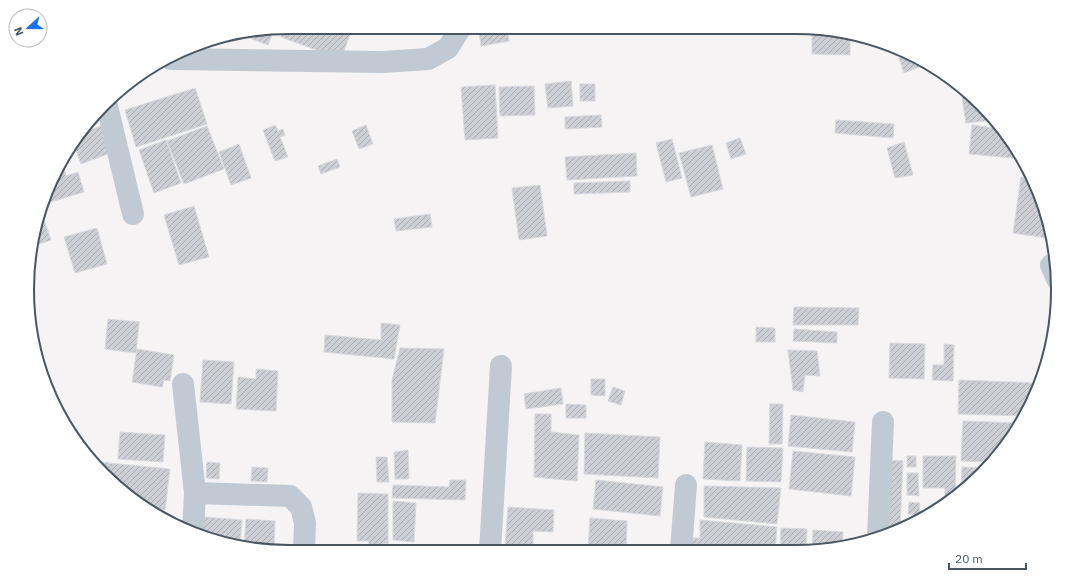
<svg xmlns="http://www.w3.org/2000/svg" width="1085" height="579" font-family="'IBM Plex Sans',sans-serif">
<defs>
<pattern id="building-hatch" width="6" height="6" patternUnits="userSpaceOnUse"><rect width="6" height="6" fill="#cdcfd5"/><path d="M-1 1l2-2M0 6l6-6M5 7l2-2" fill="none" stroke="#a8abb0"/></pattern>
</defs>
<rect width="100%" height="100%" fill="#f5f3f3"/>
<g fill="url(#building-hatch)" stroke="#d7d9de">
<polygon points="290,27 348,27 352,29 341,59 281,37 284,28"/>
<polygon points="507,28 509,41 481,46 479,32"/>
<polygon points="808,28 812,28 833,31 809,33"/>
<polygon points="274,30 268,45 242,35"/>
<polygon points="812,34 850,35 850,55 812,54"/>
<polygon points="857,35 864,36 870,40 860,44"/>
<polygon points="912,54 915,56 919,67 904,73 899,58"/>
<polygon points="571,81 573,106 548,108 545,84"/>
<polygon points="954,81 955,81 963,89 957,90"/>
<rect x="580" y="84" width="15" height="17"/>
<polygon points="495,85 498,138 465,140 461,87"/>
<polygon points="534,86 535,115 500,116 499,87"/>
<polygon points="195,88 207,124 136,147 125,110"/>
<polygon points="971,96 993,117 995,120 966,123 962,97"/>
<polygon points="601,115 602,127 565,129 565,117"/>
<polygon points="96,117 98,123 87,127"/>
<polygon points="836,120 894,124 893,138 835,133"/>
<polygon points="275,125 278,131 283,129 285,135 280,137 288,157 275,161 263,130"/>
<polygon points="366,125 373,144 359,149 352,131"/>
<polygon points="972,125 1002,129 1022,157 1022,159 969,154"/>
<polygon points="101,126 110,153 81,164 73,142 81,133"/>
<polygon points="207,126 224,169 184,184 167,141"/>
<polygon points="740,138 746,154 731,159 726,143"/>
<polygon points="672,139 682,178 666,182 656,143"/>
<polygon points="166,140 181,183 154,193 139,150"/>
<polygon points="904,142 913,175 895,178 887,148"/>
<polygon points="239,144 251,178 231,185 219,152"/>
<polygon points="712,145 723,189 691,197 679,153"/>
<polygon points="636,153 637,176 567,180 565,157"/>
<polygon points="337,159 340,167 321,174 318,166"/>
<polygon points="1024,161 1030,174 1023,173"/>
<polygon points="64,169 66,176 78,172 84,192 44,204 59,170"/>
<polygon points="1021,177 1032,179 1044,205 1049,225 1047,238 1013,233"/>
<polygon points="630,181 630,192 574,194 574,183"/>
<polygon points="540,185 547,236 519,240 512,188"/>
<polygon points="194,206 209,257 179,265 164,215"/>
<polygon points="41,211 51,240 34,246 36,222"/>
<polygon points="430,214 432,227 396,231 394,219"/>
<polygon points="97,228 107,264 75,273 64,237"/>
<polygon points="1050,230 1053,245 1047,244"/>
<polygon points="794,307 859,308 858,325 793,325"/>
<polygon points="108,319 139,322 136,353 105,349"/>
<polygon points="381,323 400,325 394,359 324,352 325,335 381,340"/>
<polygon points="756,327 775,328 775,342 756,342"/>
<polygon points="794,329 837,332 837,343 793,341"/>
<polygon points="890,343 925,344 924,379 889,378"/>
<polygon points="944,344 954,345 953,381 932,380 933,365 944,365"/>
<polygon points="400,348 444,349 435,423 392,422 392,380"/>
<polygon points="137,349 174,355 170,381 164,380 162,387 132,382"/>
<polygon points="788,350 817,351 820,376 805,375 803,392 793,390"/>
<polygon points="203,360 234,362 231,404 200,402"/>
<polygon points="256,369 278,371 276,411 236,409 238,377 256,379"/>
<polygon points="591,379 605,379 605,396 591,395"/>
<polygon points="959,380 1039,383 1031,406 1024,416 958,414"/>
<polygon points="613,387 625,391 621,405 608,401"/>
<polygon points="561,388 563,404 526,409 524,394"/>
<polygon points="566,404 586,405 586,418 566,418"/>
<polygon points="770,404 783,404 782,444 769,444"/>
<polygon points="535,414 551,414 551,432 579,435 577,481 534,477"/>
<polygon points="791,415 855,422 852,452 788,446"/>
<polygon points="963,421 1019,423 993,462 961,461"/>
<polygon points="120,432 165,435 163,462 118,459"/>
<polygon points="585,433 660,437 658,478 584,474"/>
<polygon points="705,442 742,445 740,481 703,479"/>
<polygon points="747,447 783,448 781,482 746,481"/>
<polygon points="408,450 409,479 395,479 394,452"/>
<polygon points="793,451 855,457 851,496 789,489"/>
<rect x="907" y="456" width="9" height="11"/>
<polygon points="923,456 956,456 955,498 945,504 945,488 923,488"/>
<polygon points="376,457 387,457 389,482 377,482"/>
<polygon points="889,460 903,461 900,529 896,532 887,534"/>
<polygon points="99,462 170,469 165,510 150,508 104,475 99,468"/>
<polygon points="207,462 220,463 219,479 206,478"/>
<polygon points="252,467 268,468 267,482 251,481"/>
<polygon points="962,467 987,468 961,493"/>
<polygon points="907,473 918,473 919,496 907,495"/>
<polygon points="450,480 466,480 465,500 392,498 393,485 449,487"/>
<polygon points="596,480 663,487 660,516 593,509"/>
<polygon points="704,486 781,488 777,524 704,517"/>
<polygon points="358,493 388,494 388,544 383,543 383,551 368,551 369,541 357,541"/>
<polygon points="393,501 416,503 414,542 393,540"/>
<polygon points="909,502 920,503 919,515 908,514"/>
<polygon points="508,507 554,510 553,532 533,531 533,549 505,547"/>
<polygon points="204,517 242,520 240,546 222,543 202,536"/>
<polygon points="164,518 174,519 173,525"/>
<polygon points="590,518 627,521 626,550 588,550"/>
<polygon points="246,519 275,521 274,551 244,547"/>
<polygon points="700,520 777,527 775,550 688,550 688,538 700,538"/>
<polygon points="906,521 915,521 906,526"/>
<polygon points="781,528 807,529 806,550 780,550"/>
<polygon points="813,530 843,532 842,546 830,550 812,550"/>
<polygon points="557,548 580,550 557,551"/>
</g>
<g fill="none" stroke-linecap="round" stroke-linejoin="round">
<g stroke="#c1cad2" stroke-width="22">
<polyline points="171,59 383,62 428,59 448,48 461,27"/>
<polyline points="107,106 133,214"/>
<polyline points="1051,265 1057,279"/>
<polyline points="183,384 195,493 193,532"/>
<polyline points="195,493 290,496 301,507 305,523 304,551"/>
<polyline points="878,537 883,422"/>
<polyline points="681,550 686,485"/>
<polyline points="490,551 501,366"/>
</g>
</g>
<path d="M0 0H1085V579H0ZM289 34H796A255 255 0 0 1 1051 289V290A255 255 0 0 1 796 545H289A255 255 0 0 1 34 290V289A255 255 0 0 1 289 34Z" fill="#fff" fill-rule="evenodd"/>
<path fill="none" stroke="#4a5661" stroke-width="2" d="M289 34H796A255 255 0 0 1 1051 289V290A255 255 0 0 1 796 545H289A255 255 0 0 1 34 290V289A255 255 0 0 1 289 34Z"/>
<g transform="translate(28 28) rotate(249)"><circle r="19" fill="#ffffff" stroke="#b7bbc0"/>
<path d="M0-3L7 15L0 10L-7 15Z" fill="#1a73e8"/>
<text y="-6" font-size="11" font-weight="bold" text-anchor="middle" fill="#4a5661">N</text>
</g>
<path d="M949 563v6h77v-6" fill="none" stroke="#4a5661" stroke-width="2"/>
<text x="955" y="563" font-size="12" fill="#4a5661" stroke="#ffffff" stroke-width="3" paint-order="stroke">20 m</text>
</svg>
